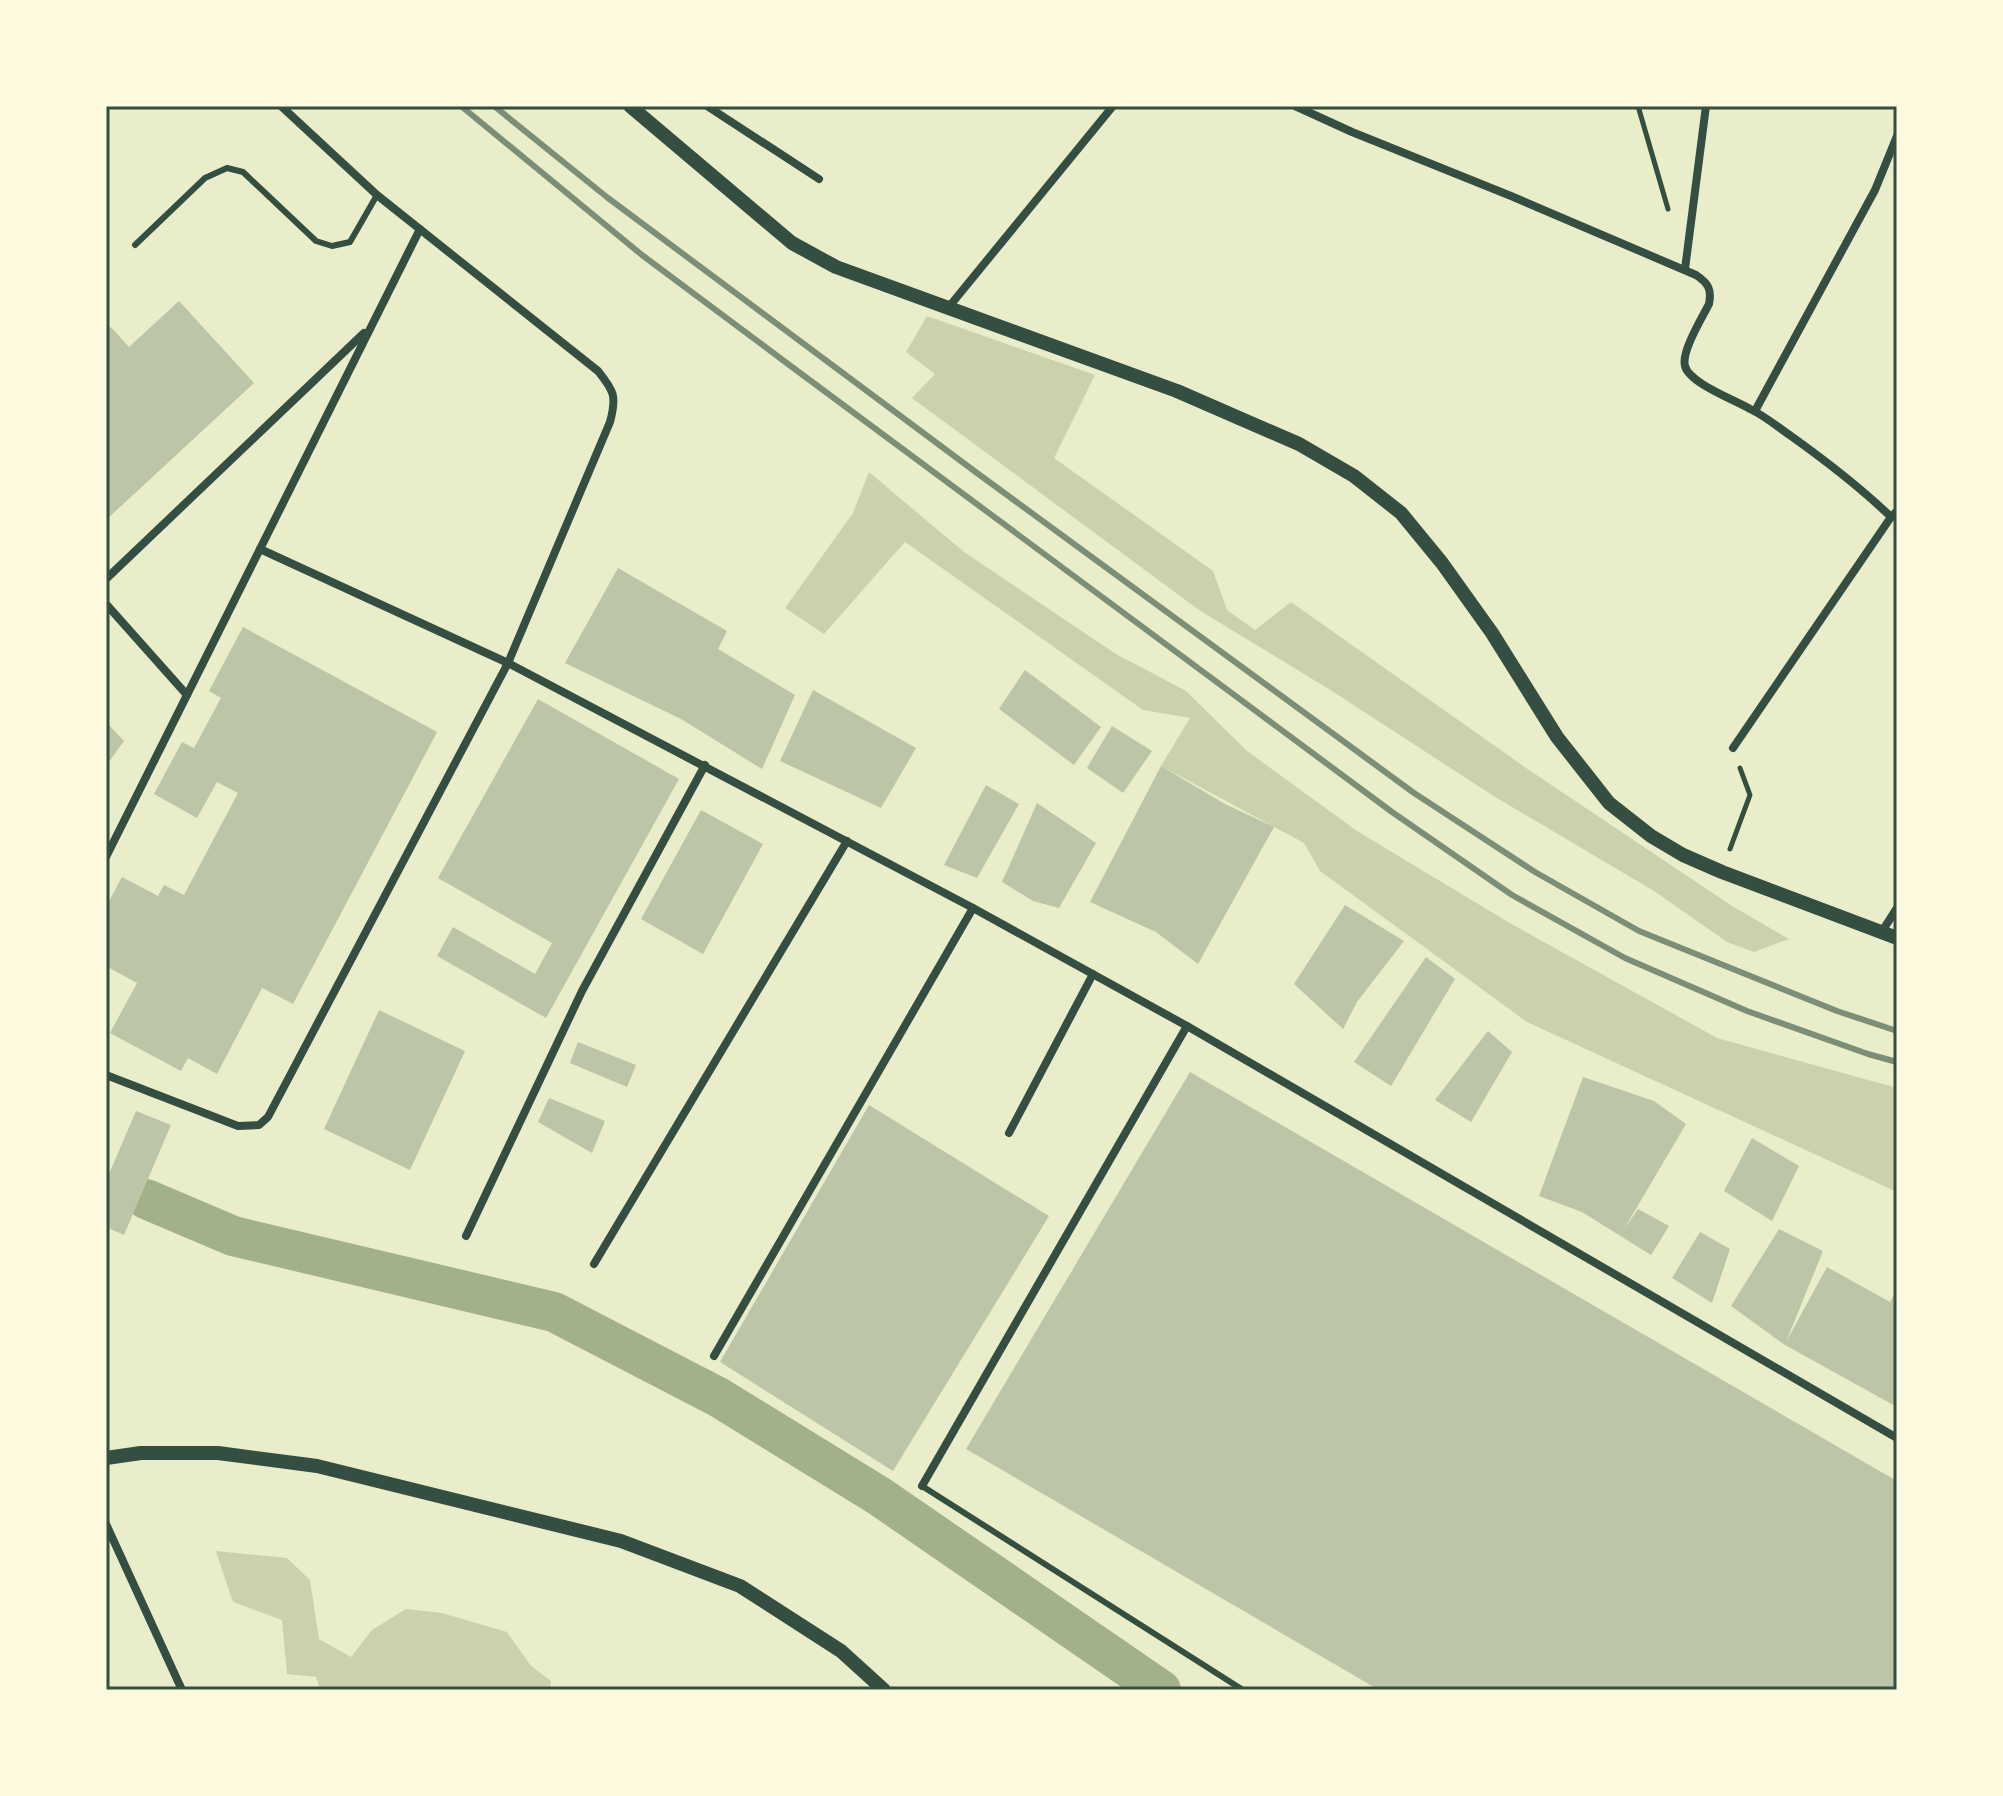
<svg xmlns="http://www.w3.org/2000/svg" width="2003" height="1796" font-family="Poppins,sans-serif">
<rect width="100%" height="100%" fill="#e9edc9"/>
<g fill="#cad2ad">
<polygon points="927,316 1095,375 1054,458 1213,571 1227,610 1255,630 1291,602 1529,770 1732,906 1789,939 1754,952 1727,942 1654,891 1492,795 1332,691 1199,610 912,398 935,374 906,352"/>
<polygon points="869,472 964,552 1116,654 1186,691 1247,751 1357,831 1508,922 1717,1038 1897,1088 1897,1192 1527,1022 1320,871 1304,843 1161,766 1190,718 1143,710 905,542 824,634 785,608 853,513"/>
<polygon points="216,1551 287,1558 310,1580 319,1639 351,1657 372,1630 406,1609 442,1613 507,1632 531,1666 551,1681 550,1690 320,1690 316,1677 287,1674 282,1620 233,1602"/>
</g>
<g fill="none" stroke-linecap="round" stroke-linejoin="round">
<polyline stroke="#a3b18a" stroke-width="40" points="146,1199 233,1236 554,1312 718,1397 879,1496 1161,1690"/>
</g>
<g fill="#bcc5a7">
<polygon points="179,301 254,383 106,520 106,331 111,327 129,347"/>
<polygon points="618,568 727,631 718,649 795,695 762,769 681,719 565,663"/>
<polygon points="243,627 437,732 293,1004 262,988 217,1074 188,1058 181,1071 110,1033 137,983 106,966 106,907 122,877 158,896 164,885 184,895 238,793 217,782 197,818 154,794 182,742 194,748 221,698 209,691"/>
<polygon points="1025,670 1101,727 1074,765 999,709"/>
<polygon points="813,690 916,748 881,808 780,761"/>
<polygon points="538,699 679,779 546,1018 437,956 453,927 535,974 552,943 438,878"/>
<polygon points="106,722 124,741 106,766"/>
<polygon points="1112,726 1152,751 1123,793 1087,768"/>
<polygon points="1161,766 1225,804 1274,827 1198,964 1156,932 1090,902"/>
<polygon points="986,785 1019,804 977,878 944,865"/>
<polygon points="1037,803 1096,843 1059,908 1033,901 1002,882"/>
<polygon points="701,810 763,844 703,954 641,919"/>
<polygon points="1345,905 1404,941 1357,1002 1343,1029 1294,984"/>
<polygon points="1426,957 1455,979 1391,1086 1354,1062"/>
<polygon points="379,1010 465,1051 410,1170 324,1129"/>
<polygon points="1488,1031 1512,1052 1471,1122 1435,1100"/>
<polygon points="578,1042 636,1065 627,1087 570,1063"/>
<polygon points="1190,1072 1897,1481 1897,1690 1379,1690 966,1449"/>
<polygon points="1583,1077 1654,1101 1686,1124 1624,1229 1638,1209 1669,1226 1651,1255 1582,1212 1539,1196"/>
<polygon points="549,1098 605,1121 592,1153 538,1122"/>
<polygon points="869,1105 1049,1216 893,1471 720,1362"/>
<polygon points="136,1111 171,1125 124,1235 106,1227 106,1181"/>
<polygon points="1752,1138 1799,1166 1772,1221 1724,1191"/>
<polygon points="1779,1229 1823,1251 1786,1342 1827,1267 1890,1302 1897,1290 1897,1407 1785,1345 1731,1306"/>
<polygon points="1700,1232 1730,1249 1712,1303 1672,1278"/>
</g>
<g fill="none" stroke-linecap="round" stroke-linejoin="round">
<g stroke="#344e41" stroke-width="5">
<polyline points="1638,106 1668,209"/>
<polyline points="1730,849 1750,795 1740,768"/>
</g>
<g stroke="#344e41" stroke-width="6">
<polyline points="135,245 205,178 227,168 243,172 316,241 332,246 350,242 377,195"/>
<polyline points="922,1486 1243,1690"/>
</g>
<g stroke="#344e41" stroke-width="8">
<polyline points="707,106 819,179"/>
<path d="M1295,106L1352,132L1511,196L1696,275C1708,283 1712,289 1709,304C1702,318 1681,352 1685,366C1689,383 1735,400 1750,409C1765,416 1778,427 1791,436C1826,461 1860,487 1891,517"/>
<polyline points="1685,269 1706,106"/>
<polyline points="948,308 1113,106"/>
<polyline points="1755,411 1875,190 1897,136"/>
<polyline points="260,549 508,663 973,908 1187,1026 1897,1438"/>
<polyline points="106,579 364,333"/>
<polyline points="106,604 187,695"/>
<polyline points="1733,748 1891,517 1897,511"/>
<polyline points="106,857 420,229"/>
<polyline points="1881,933 1897,908"/>
<path d="M106,1075L238,1126L259,1125L268,1117L508,663L610,422C617,396 614,391 598,371L377,195L281,106"/>
<polyline points="1009,1133 1093,974"/>
<polyline points="466,1236 582,991 705,765"/>
<polyline points="594,1264 847,841"/>
<polyline points="714,1356 973,908"/>
<polyline points="922,1486 1187,1026"/>
<polyline points="106,1524 182,1690"/>
</g>
<g stroke="#344e41" stroke-width="14">
<polyline points="630,106 792,243 836,267 1177,391 1299,444 1354,476 1401,513 1442,563 1492,633 1557,737 1609,803 1651,836 1683,855 1722,872 1897,938"/>
<polyline points="106,1458 141,1453 218,1453 317,1466 621,1541 740,1586 841,1651 884,1690"/>
</g>
<g stroke="#7c8e77" stroke-width="6">
<polyline points="461,106 642,255 788,364 1392,812 1512,895 1625,958 1747,1011 1868,1054 1897,1062"/>
<polyline points="494,106 608,198 977,473 1414,793 1535,872 1639,931 1837,1011 1897,1031"/>
</g>
</g>
<rect width="2003" height="1796" fill="none" stroke="#fefae0" stroke-width="216"/>
<rect x="108" y="108" width="1787" height="1580" fill="none" stroke="#344e41" stroke-width="3"/>
</svg>
